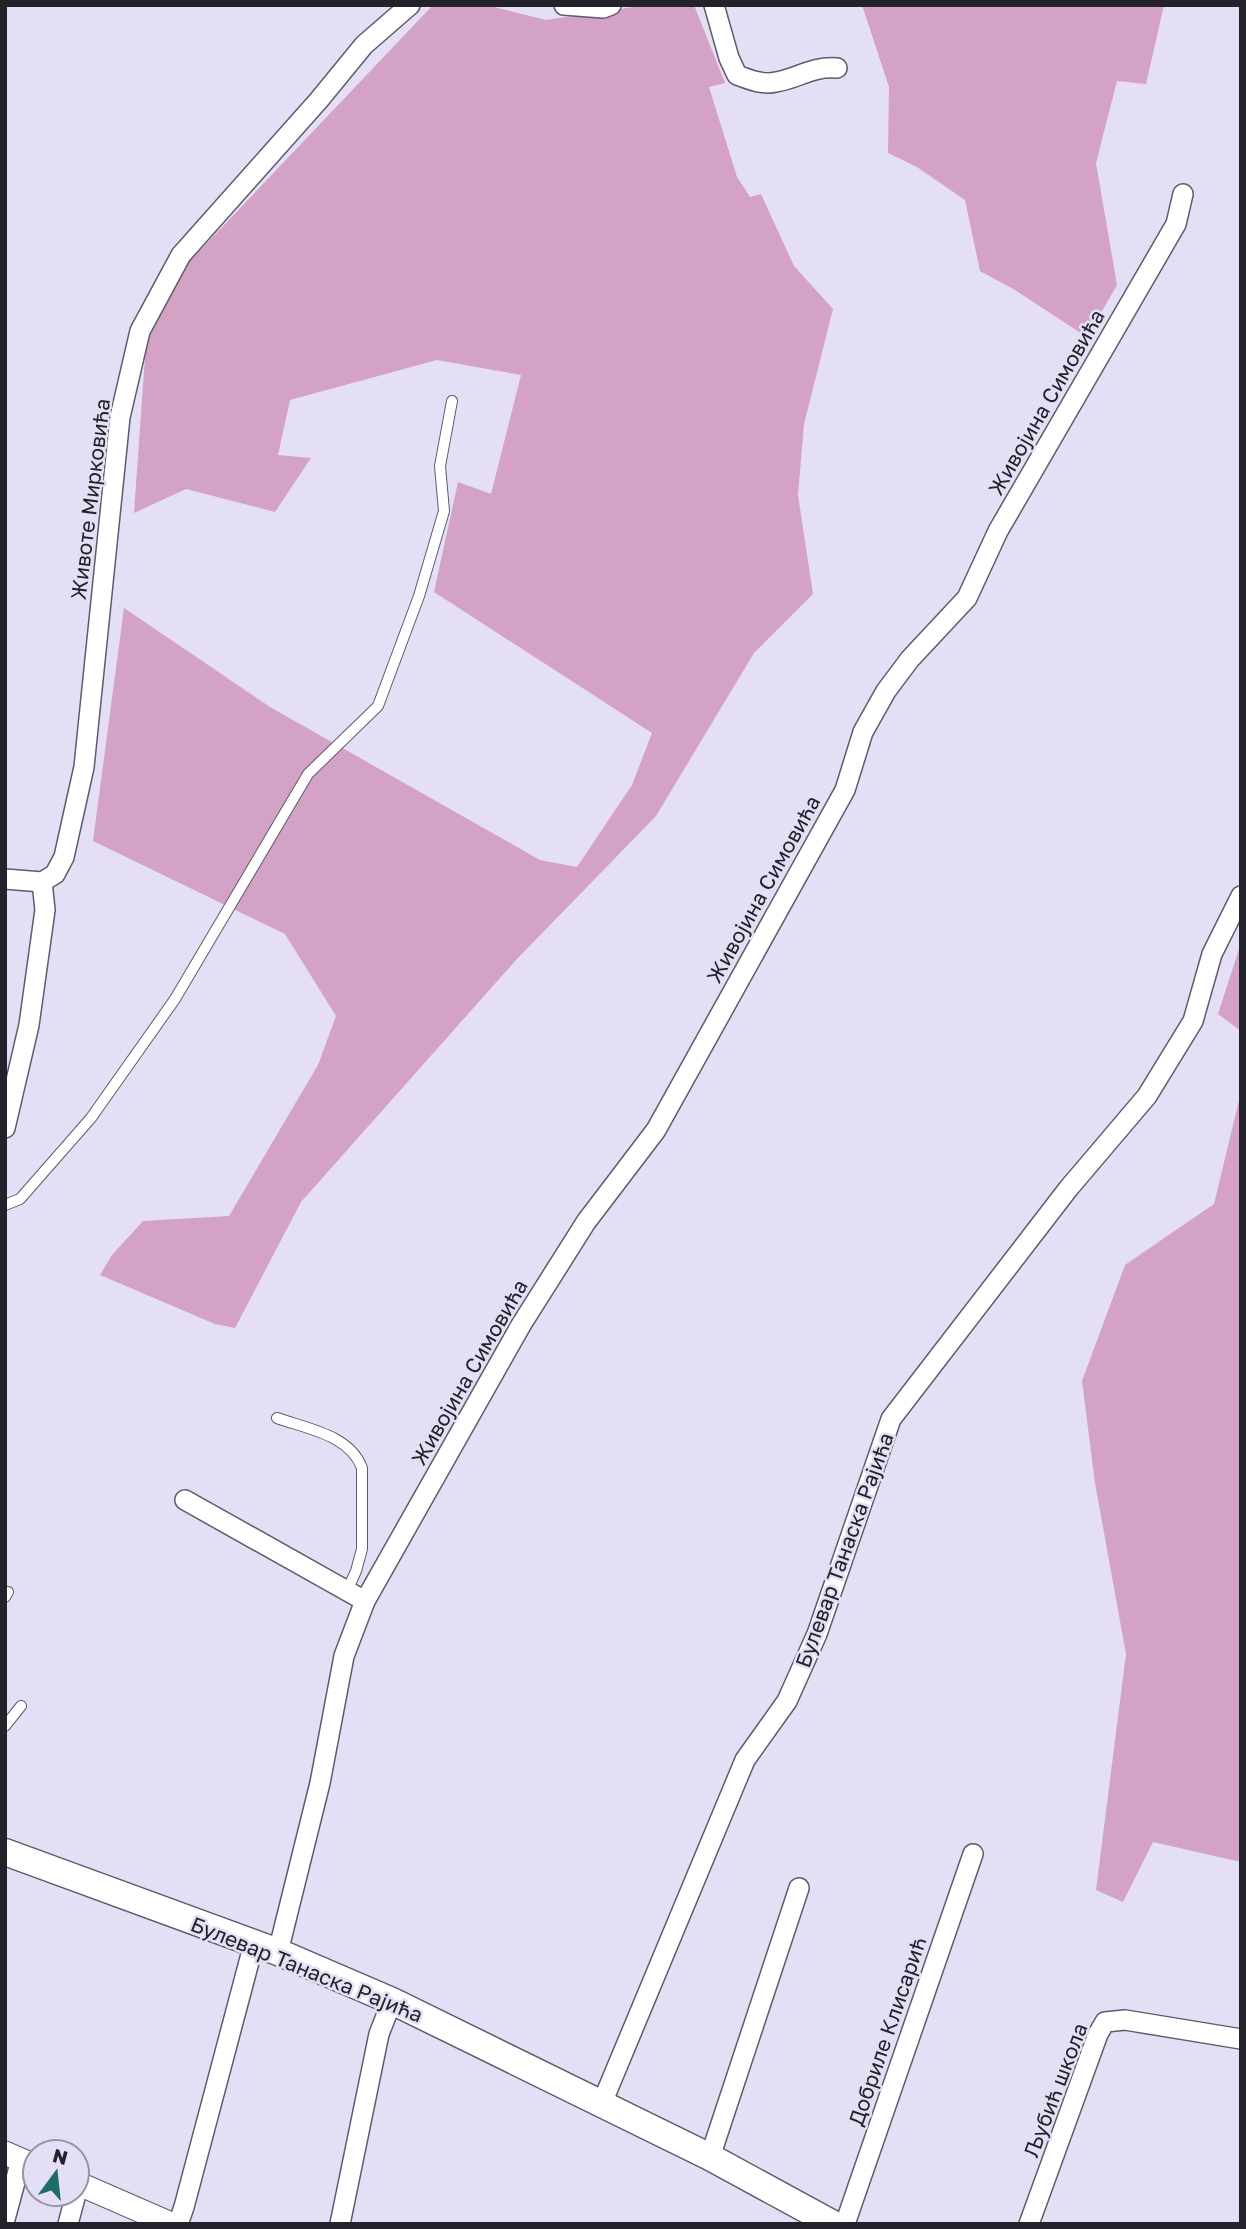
<svg xmlns="http://www.w3.org/2000/svg" width="1246" height="2229" font-family="'Golos Text',sans-serif">
<rect width="100%" height="100%" fill="#e4dff4"/>
<g fill="#d3a2c5">
<polygon points="433,5 486,5 546,20 647,5 694,5 725,83 709,87 737,177 750,197 761,194 794,266 833,309 804,424 798,495 813,594 754,653 656,816 516,960 301,1202 235,1328 215,1324 100,1275 112,1255 143,1221 229,1216 318,1065 336,1016 285,934 93,841 124,608 270,707 540,860 577,867 632,785 652,733 434,592 458,482 491,494 521,375 437,360 290,400 278,455 311,458 275,512 186,489 134,513 146,343 188,263"/>
<polygon points="862,5 1164,5 1146,84 1117,81 1096,163 1117,285 1087,337 1015,290 980,271 965,200 917,167 888,153 889,87"/>
<polygon points="1241,943 1241,1031 1218,1014"/>
<polygon points="1241,1092 1241,1862 1153,1842 1123,1902 1096,1890 1126,1654 1095,1483 1082,1381 1125,1265 1214,1204"/>
</g>
<g fill="none" stroke-linecap="round" stroke-linejoin="round">
<g stroke="#5f5a6d" stroke-width="12">
<g id="service">
<polyline points="5,1205 20,1199 91,1118 175,999 308,774 378,706 419,596 444,511 440,466 452,401"/>
<path d="M277,1418C308,1429 350,1435 362,1468V1549L356,1571L347,1591"/>
<polyline points="5,1597 8,1592"/>
<polyline points="5,1726 21,1706"/>
</g>
</g>
<g stroke="#5f5a6d" stroke-width="22">
<g id="minor">
<polyline points="564,5 603,8 611,5"/>
<path d="M714,5L729,58L737,75C750,80 763,85 776,82C800,78 811,66 837,68"/>
<polyline points="5,879 42,882 55,874 64,857 84,767 120,417 140,331 181,255 319,100 364,45 410,5"/>
<polyline points="5,1128 29,1025 45,910 42,882"/>
<polyline points="185,1500 365,1601"/>
<polyline points="278,1952 320,1783 344,1656 365,1601 521,1325 586,1222 656,1130 845,790 863,732 886,691 910,659 967,598 998,531 1176,224 1183,194"/>
<polyline points="602,2103 745,1760 787,1701 817,1634 891,1419 1068,1189 1147,1096 1193,1021 1212,954 1241,896"/>
<polyline points="710,2157 799,1888"/>
<polyline points="5,2219 21,2160"/>
<polyline points="68,2224 76,2194"/>
<polyline points="178,2224 184,2207 254,1943"/>
<polyline points="340,2224 379,2034 392,2001"/>
<polyline points="845,2224 973,1854"/>
<polyline points="1029,2224 1098,2034 1105,2022 1125,2020 1241,2039"/>
</g>
</g>
<g stroke="#5f5a6d" stroke-width="25">
<g id="tertiary">
<polyline points="5,2153 35,2166"/>
<polyline points="77,2183 171,2224"/>
</g>
</g>
<g stroke="#5f5a6d" stroke-width="29">
<polyline id="secondary" points="5,1852 278,1952 392,2001 710,2157 833,2224"/>
</g>
<use href="#service" stroke="#fff" stroke-width="10"/>
<use href="#minor" stroke="#fff" stroke-width="19"/>
<use href="#tertiary" stroke="#fff" stroke-width="23"/>
<use href="#secondary" stroke="#fff" stroke-width="26"/>
</g>
<g text-anchor="middle" dominant-baseline="central" stroke-width="5" stroke-linejoin="round" paint-order="stroke">
<g font-size="21" fill="#232129" stroke="#e4dff4">
<text transform="translate(1046 402) rotate(-60)">Живојина Симовића</text>
<text transform="translate(90 499) rotate(-83)">Животе Мирковића</text>
<text transform="translate(763 889) rotate(-61)">Живојина Симовића</text>
<text transform="translate(469 1372) rotate(-60)">Живојина Симовића</text>
<text transform="translate(844 1550) rotate(-70)">Булевар Танаска Рајића</text>
<text transform="translate(307 1969) rotate(22)">Булевар Танаска Рајића</text>
<text transform="translate(887 2031) rotate(-71)">Добриле Клисарић</text>
<text transform="translate(1055 2090) rotate(-69)">Љубић школа</text>
</g>
</g>
<rect width="1246" height="2229" fill="none" stroke="#232129" stroke-width="14"/>
<g transform="translate(56 2173) rotate(15)"><circle r="33" fill="#e4dff4" stroke="#9793a3" stroke-width="2"/>
<path d="M0-5L12 26L0 18L-12 26Z" fill="#1e6b6d"/>
<text y="-10" font-size="19" font-weight="bold" text-anchor="middle" fill="#232129">N</text>
</g>
</svg>
